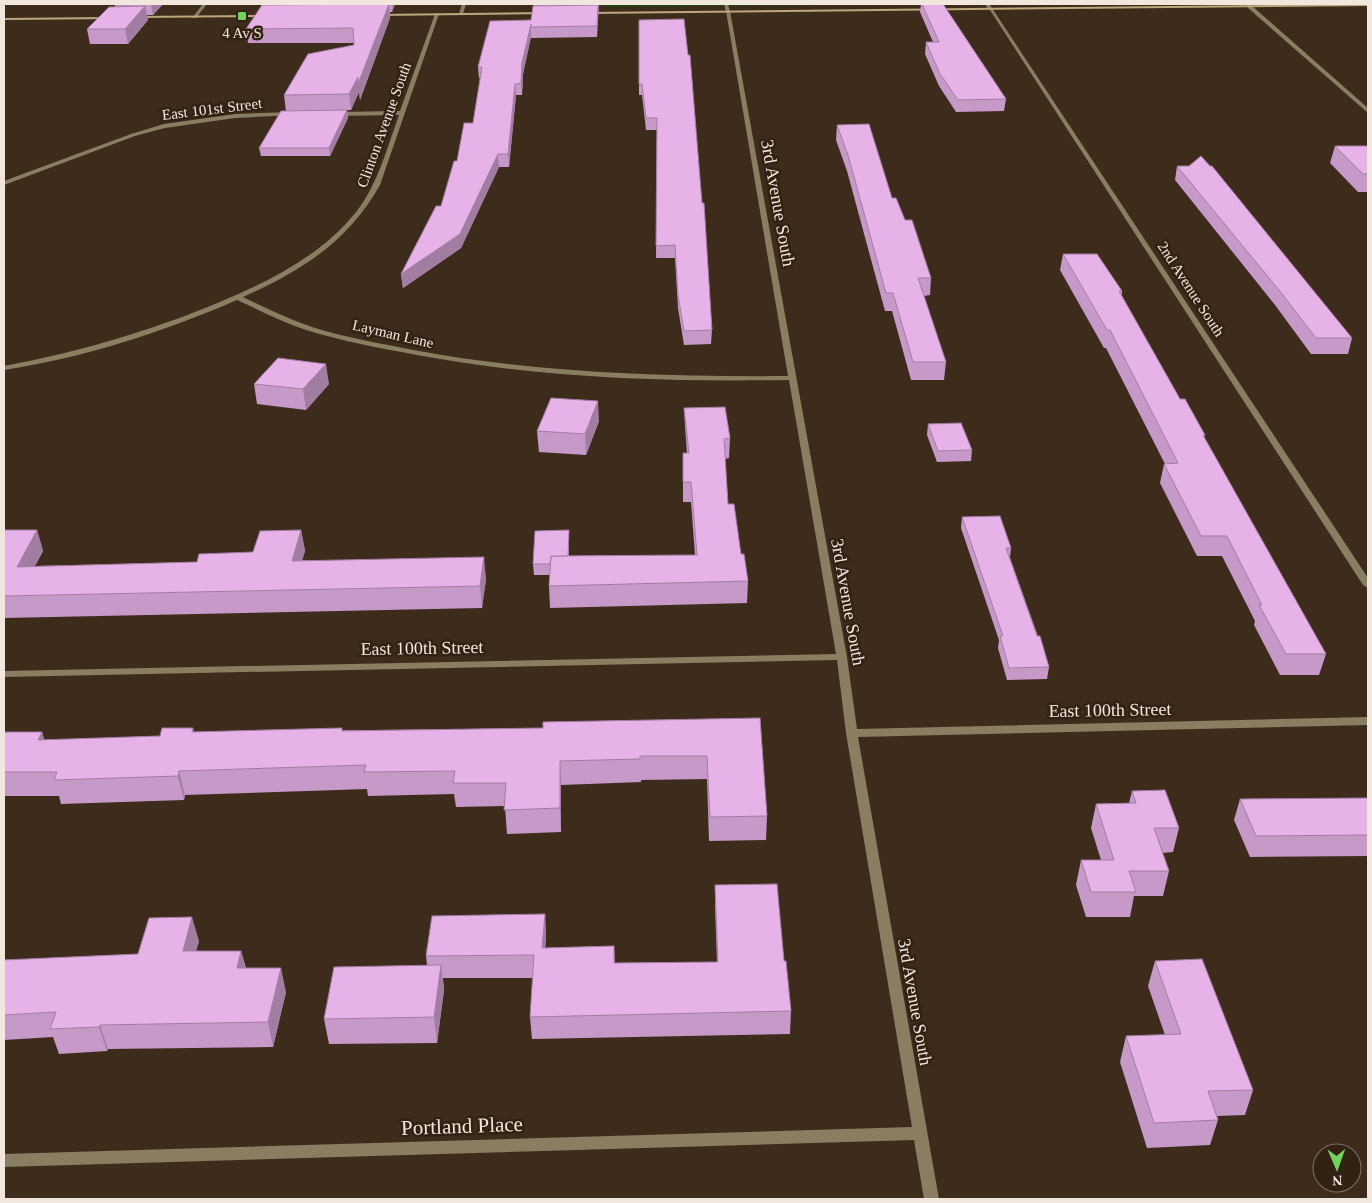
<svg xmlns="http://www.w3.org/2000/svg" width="1372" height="1203" font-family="Georgia,serif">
<rect width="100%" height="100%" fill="#3d2c1c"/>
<polygon fill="#1f450f" points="603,4 926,4 603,7"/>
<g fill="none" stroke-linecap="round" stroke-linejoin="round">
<g fill="#897d62" fill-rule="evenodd">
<polygon points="724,4 728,4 730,12 726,12"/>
<polygon points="985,4 989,4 992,8 988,9"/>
</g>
<g fill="#897d62" fill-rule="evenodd">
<polygon points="203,4 207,4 196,18 192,18"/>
<polygon points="462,4 466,4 463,14 461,15 459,14"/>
<polygon points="1247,5 1251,5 1368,108 1368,113 1247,7"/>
<polygon points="988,7 992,8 1368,578 1368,588 1363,585"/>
<path d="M728,10L730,11L847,657L857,729L1368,717V725L858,737L939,1199H924L914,1140L4,1167V1154L912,1127L846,733L837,660L4,677V671L836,654L789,380C664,382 540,378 417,355C379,348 342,341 306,330C282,322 259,310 237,300C163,332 83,358 4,370V366C84,351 161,328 236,295C281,275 325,251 356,212C378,184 387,148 399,115L334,116L331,114L334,112L400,111L435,14L437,13L439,14L380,185C348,242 301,271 243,297C266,308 288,319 312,327C347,338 383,344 419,351C541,373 664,377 788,376L726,11Z"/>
<polygon points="292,112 294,113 294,115 235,118 165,128 135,136 4,185 4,181 131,134 164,124 235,114"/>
</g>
<g fill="#bca87c" fill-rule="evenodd">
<polygon points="1368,4 1368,6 587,14 585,13 587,12"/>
<polygon points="545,12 547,14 377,16 375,15 377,14"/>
<polygon points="267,15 269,17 134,18 132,17 134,16"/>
<polygon points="110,17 112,19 4,20 4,18"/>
</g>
</g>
<g fill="#c799c8">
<polygon points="116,4 163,4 153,15 147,15 148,20 128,44 90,44 87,29 115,7 115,5"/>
<polygon points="269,4 411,4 395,4 392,12 390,12 390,18 360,100 359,92 351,110 347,110 348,118 330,156 261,156 259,148 286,111 284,95 354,45 354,43 248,43 246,29"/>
<polygon points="534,4 599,4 597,37 531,38 531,37 523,74 522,95 516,95 509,167 499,167 461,248 403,288 401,274 441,206 457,161 473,123 480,78 479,78 478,67 531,20"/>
<polygon points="921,4 943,4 1006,99 1004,111 956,112 939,86 925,54 926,42 933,42 920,12"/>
<polygon points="639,20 712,330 711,344 684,345 678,308 675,258 656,258 657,130 646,130 642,95 639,95"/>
<polygon points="837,125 892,198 905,220 931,278 930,295 924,296 946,362 944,380 911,380 892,311 885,311 847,171 836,140"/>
<polygon points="1335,146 1368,146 1368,192 1358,192 1330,163"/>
<polygon points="1177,166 1210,166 1352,338 1348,354 1311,354 1275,305 1175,180"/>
<polygon points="1063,254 1122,291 1122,296 1180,399 1205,435 1204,438 1326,654 1319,675 1280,675 1254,625 1255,621 1222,556 1197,556 1160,483 1164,464 1165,464 1106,348 1104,348 1060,270"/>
<polygon points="254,384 329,384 306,410 257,404"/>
<polygon points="684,408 730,438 729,458 725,459 728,504 748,581 747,603 550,608 549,586 550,575 534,575 533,564 569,530 569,556 695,555 691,502 683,502 683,453 687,453 685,427"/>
<polygon points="599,421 586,455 539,452 537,431"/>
<polygon points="928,424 972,450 971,461 937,462 927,435"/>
<polygon points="962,517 1011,548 1010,558 1049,667 1047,679 1007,680 998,648 999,640 961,528"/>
<polygon points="4,530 37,530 43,551 35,566 197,562 253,552 301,530 305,551 302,560 486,579 482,608 4,618"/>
<polygon points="760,718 767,816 766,840 709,841 707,779 641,780 641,782 561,785 561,832 507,834 505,806 456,807 454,794 368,796 367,789 185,795 184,800 61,804 59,796 4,796 4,732 42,732 44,740 160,736 193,728 194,732 543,728"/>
<polygon points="1132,791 1179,828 1173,852 1162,853 1169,871 1163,896 1134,896 1130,917 1086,917 1076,885 1081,860 1101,860 1091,828 1096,804 1129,803"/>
<polygon points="1368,798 1368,856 1250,857 1234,820 1240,799"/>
<polygon points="715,885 784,961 791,1011 790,1034 532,1039 530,1017 533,978 443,978 444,990 437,1043 329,1044 324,1019 427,965 426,956 545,914 546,936 545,948 614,946 615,963 717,962 715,907"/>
<polygon points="199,941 196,951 241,951 246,968 286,992 273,1047 108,1049 107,1051 59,1054 53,1037 4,1040 4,960 138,954"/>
<polygon points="1155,961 1253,1090 1245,1115 1217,1116 1218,1120 1210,1145 1147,1148 1120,1062 1126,1036 1165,1035 1148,986"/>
</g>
<g fill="#a27da2">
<polygon points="151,4 163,4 153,15"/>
<polygon points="389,4 390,18 360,100 359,92 351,110 349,94"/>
<polygon points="392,4 395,4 392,12"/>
<polygon points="145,6 148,20 128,44 125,29"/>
<polygon points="531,27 531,37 523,74 522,95 521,83 522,63"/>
<polygon points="515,84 516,95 509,167 508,154"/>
<polygon points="347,110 348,118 330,156 329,148"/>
<polygon points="498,154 499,167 461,248 403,288 401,274"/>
<polygon points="326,364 329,384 306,410 303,389"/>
<polygon points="598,401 599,421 586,455 585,434"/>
<polygon points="37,530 43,551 23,588 17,567"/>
<polygon points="301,530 305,551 296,582 292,561"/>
<polygon points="569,530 569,575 568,563"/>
<polygon points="484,557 486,579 482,608 480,586"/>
<polygon points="42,732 49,755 38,740"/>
<polygon points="560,761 561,785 561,832 560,808"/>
<polygon points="179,771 185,795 184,800 178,776"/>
<polygon points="545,914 546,936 544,970 542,948"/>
<polygon points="192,917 199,941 189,975 183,951"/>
<polygon points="241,951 247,975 237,968"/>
<polygon points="441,965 444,990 437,1043 434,1017"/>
<polygon points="281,968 286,992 273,1047 268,1022"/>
<polygon points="100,1025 108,1049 107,1051 99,1027"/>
</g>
<g fill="#e7b2e8" stroke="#a27da2">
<polygon points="116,4 152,4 115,5"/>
<polygon points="269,4 392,4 392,5 388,5 389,4 268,5"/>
<polygon points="389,4 358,84 358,77 349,94 284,95 308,54 354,45 353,28 246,29 262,5"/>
<polygon points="922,4 943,4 1006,99 958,100 940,74 926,42 939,42"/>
<polygon points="598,5 597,26 531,27 531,24 522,63 521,83 515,84 508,154 498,154 460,234 401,274 436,206 441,206 454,161 457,161 464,123 473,123 482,67 478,67 490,21 531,20 533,6"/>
<polygon points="145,6 125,29 87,29 109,7"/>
<polygon points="684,19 688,55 690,55 702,203 704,203 712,330 684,331 678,295 675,245 656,246 657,118 646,118 642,84 639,84 639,20"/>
<polygon points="347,110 329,148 259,148 281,111"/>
<polygon points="869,124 892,198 896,198 905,220 912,220 931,278 918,278 946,362 913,362 893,293 886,293 848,155 837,125"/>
<polygon points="1335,146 1368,146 1368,174 1363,174"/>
<polygon points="1201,156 1210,166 1212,166 1352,338 1316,338 1279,290 1177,166 1189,166"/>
<polygon points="1063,254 1097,254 1122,291 1119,291 1180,399 1185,399 1205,435 1203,435 1326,654 1286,654 1259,605 1262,605 1227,536 1201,536 1164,464 1178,463 1110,330 1107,330"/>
<polygon points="278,358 326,364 303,389 254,384"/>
<polygon points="551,398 598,401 585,434 537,431"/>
<polygon points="725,407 730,438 724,439 728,504 734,504 741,554 744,554 748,581 549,586 551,556 697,555 691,482 683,482 683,453 689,453 684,408"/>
<polygon points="961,423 972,450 938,451 928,424"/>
<polygon points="1000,516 1011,548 1006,548 1037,636 1040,636 1049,667 1009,668 1000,636 1003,636 962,517"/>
<polygon points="4,530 37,530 17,567 197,562 199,554 253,552 260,531 301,530 292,561 484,557 480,586 4,596"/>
<polygon points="569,530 568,556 551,556 550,564 533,564 535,531"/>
<polygon points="760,718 767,816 710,817 707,756 640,756 640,759 560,761 560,808 504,810 506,783 453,783 455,771 364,772 366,765 179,771 178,776 54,780 57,772 4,772 4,732 42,732 38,740 160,736 162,728 193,728 192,732 342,728 342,731 543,728 543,722"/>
<polygon points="1165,790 1179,828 1154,828 1169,871 1129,871 1136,892 1091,892 1081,860 1114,860 1096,804 1136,803 1132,791"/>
<polygon points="1368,798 1368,835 1256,836 1240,799"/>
<polygon points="777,884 784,961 786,961 791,1011 530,1017 534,955 426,956 432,916 545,914 542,948 614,946 614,963 718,962 715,885"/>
<polygon points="192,917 183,951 241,951 237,968 281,968 268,1022 100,1025 99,1027 50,1029 56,1012 4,1015 4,960 138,954 149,918"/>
<polygon points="1202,959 1253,1090 1208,1091 1218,1120 1154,1123 1126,1036 1181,1034 1155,961"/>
<polygon points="441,965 434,1017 324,1019 334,967"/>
</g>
<rect fill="#71d25e" stroke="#322213" stroke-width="2" x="237" y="11" width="10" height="10" rx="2.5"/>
<g text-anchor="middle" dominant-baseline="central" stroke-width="5" stroke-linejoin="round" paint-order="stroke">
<g font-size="15" fill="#f2e7dd" stroke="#322213">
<text x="242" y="33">4 Av S</text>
</g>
<g font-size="15" fill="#f2e7dd" stroke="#322213">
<text transform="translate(212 109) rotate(-7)">East 101st Street</text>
<text transform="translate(384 125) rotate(-70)">Clinton Avenue South</text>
<text transform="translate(1191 289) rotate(57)">2nd Avenue South</text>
<text transform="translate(393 334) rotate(13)">Layman Lane</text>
</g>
<g font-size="18" fill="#f2e7dd" stroke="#322213">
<text transform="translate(778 203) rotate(80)">3rd Avenue South</text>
<text transform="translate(848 602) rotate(80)">3rd Avenue South</text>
<text transform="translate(422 648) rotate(-1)">East 100th Street</text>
<text transform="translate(1110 710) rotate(-1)">East 100th Street</text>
<text transform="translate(915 1002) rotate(80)">3rd Avenue South</text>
</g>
<g font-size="21" fill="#f2e7dd" stroke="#322213">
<text transform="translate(462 1126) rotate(-2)">Portland Place</text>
</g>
</g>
<rect width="1372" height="1203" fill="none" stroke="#f2e7dd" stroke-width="10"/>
<g transform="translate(1337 1168) rotate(178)"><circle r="24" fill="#322213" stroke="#7f7164"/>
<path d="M0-4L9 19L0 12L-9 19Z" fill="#71d25e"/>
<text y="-8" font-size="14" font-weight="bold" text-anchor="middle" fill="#f2e7dd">N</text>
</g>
</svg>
